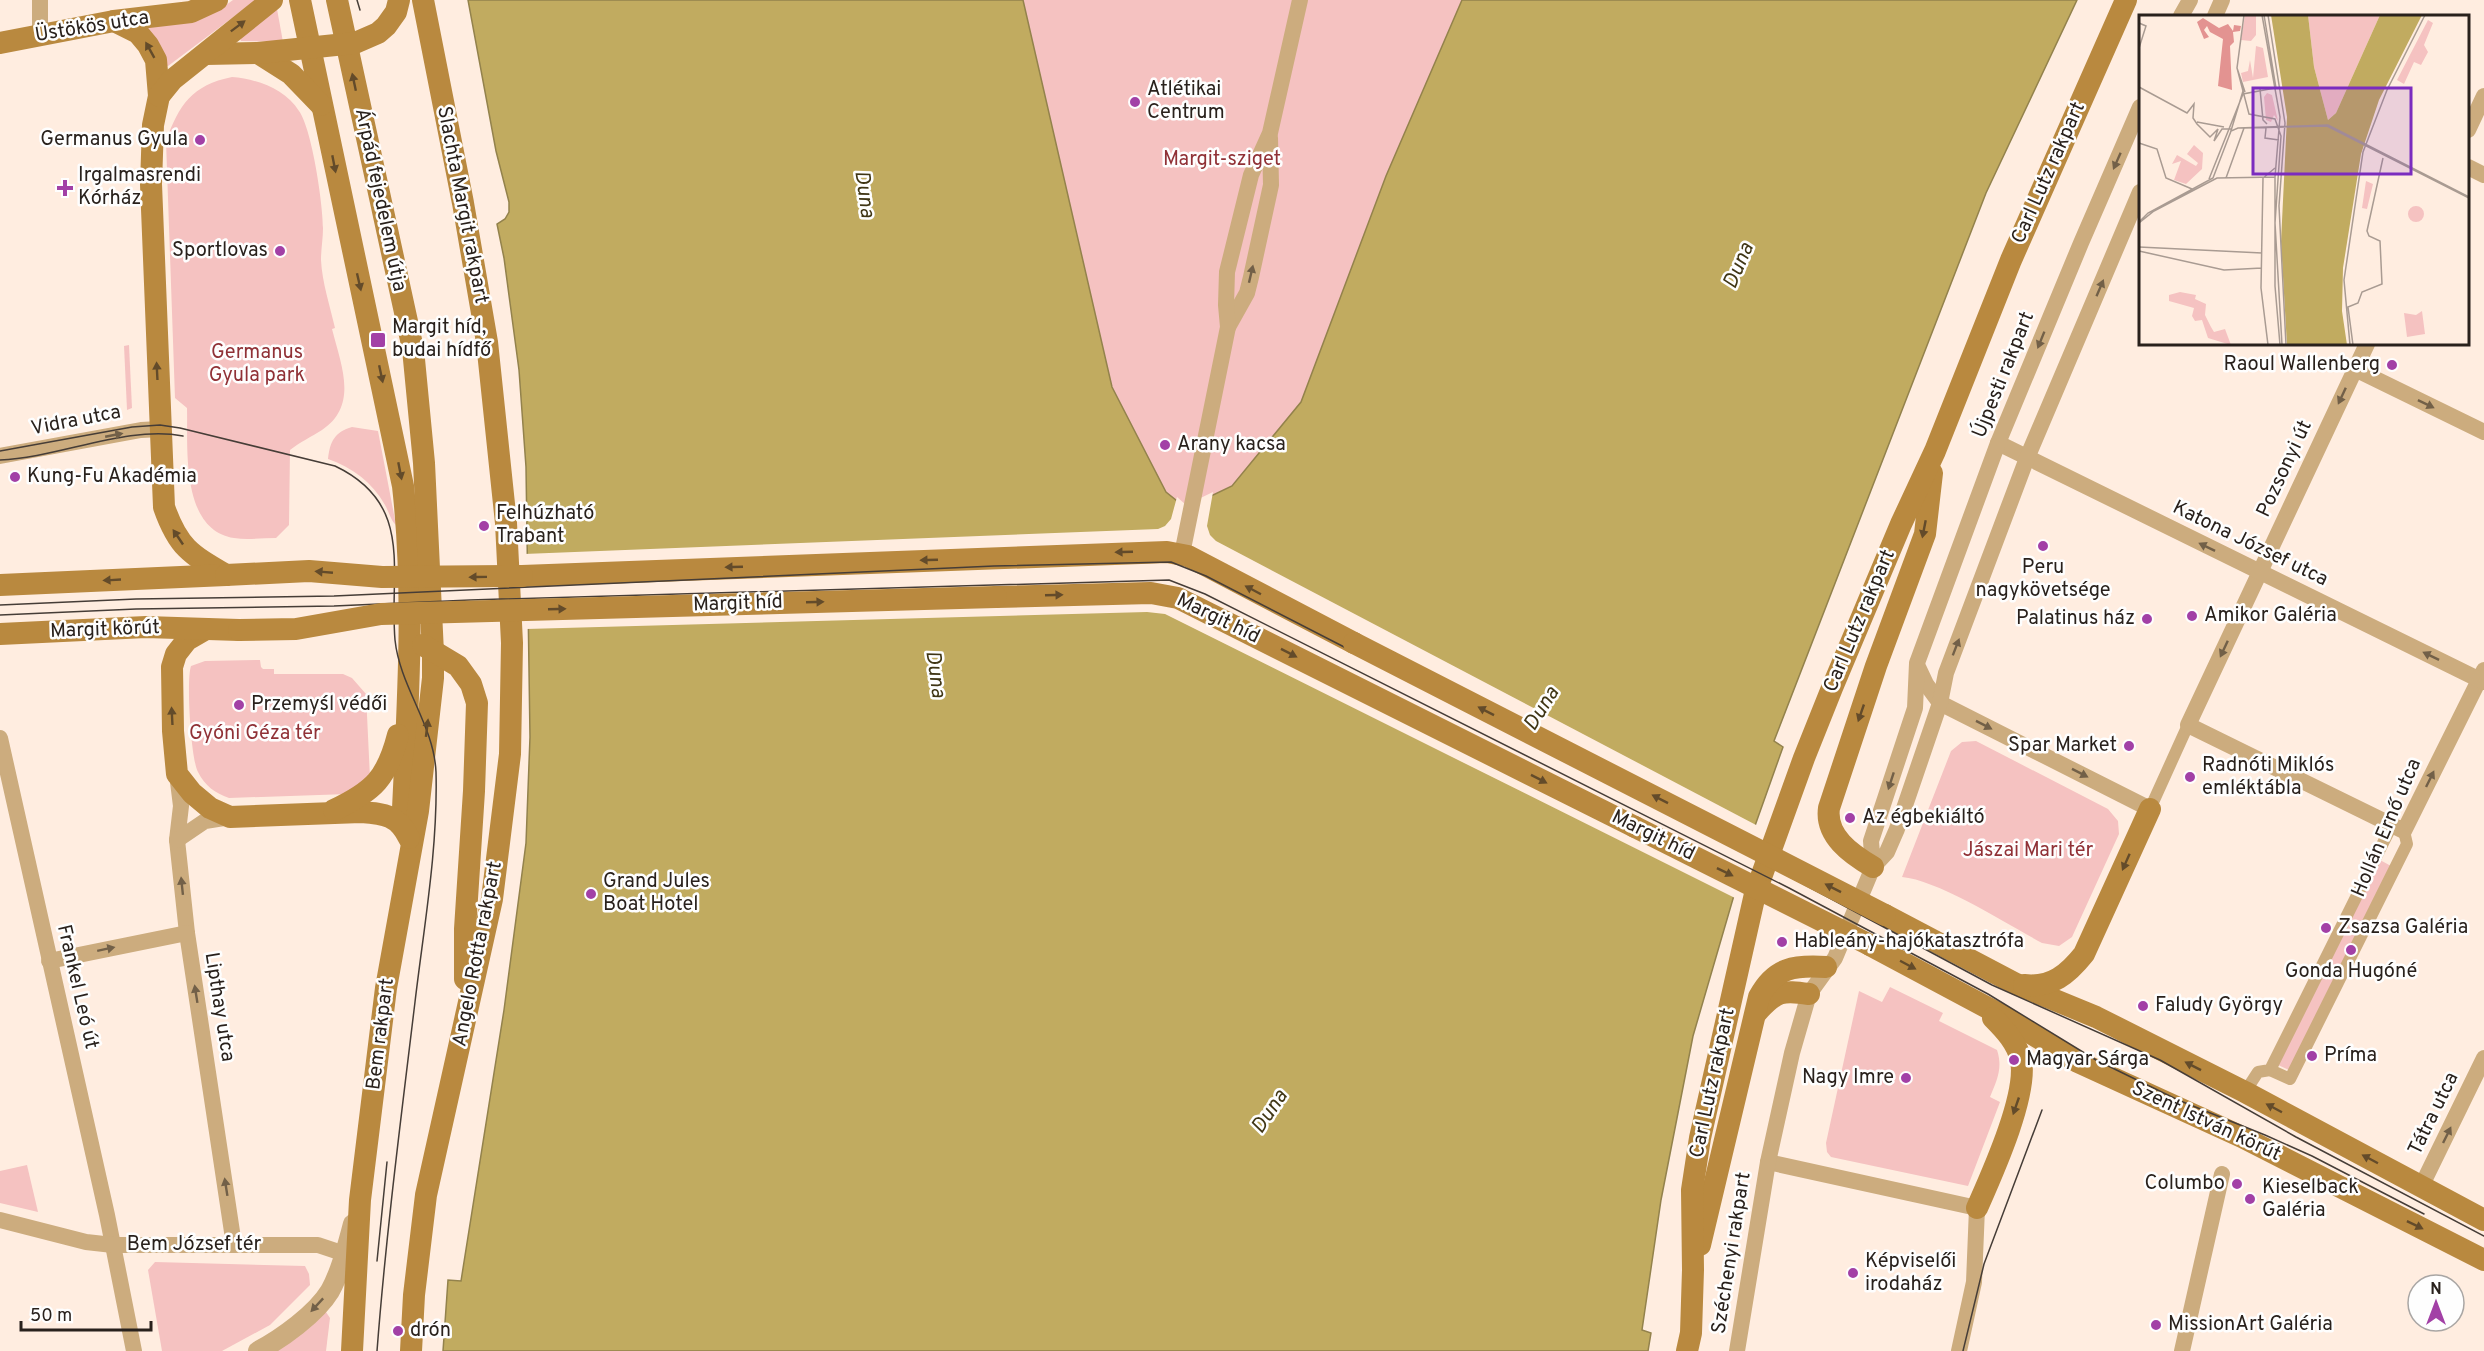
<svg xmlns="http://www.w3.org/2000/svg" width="2484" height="1351" font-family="Overpass,sans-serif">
<rect width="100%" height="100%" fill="#ffede0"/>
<g fill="#f5c2c1">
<polygon points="233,0 256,0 168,66 164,65 145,28 222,8"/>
<polygon points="1023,0 1462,0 1386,176 1301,402 1232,486 1186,508 1166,492 1112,387"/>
<polygon points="277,9 283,42 241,41 239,36"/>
<path d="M232,77C257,79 285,89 299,111C312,129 323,204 323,228C323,239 321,249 321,260C322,282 330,306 335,328L332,329C341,365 359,405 322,430C311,437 300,442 290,450L289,525L276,538C262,538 247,540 234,538C180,530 188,446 187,408L175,398L166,141C179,105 192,85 232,77Z"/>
<polygon points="129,345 132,408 127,410 124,346"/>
<path d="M352,427L378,431L396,525C391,521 389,512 385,505C372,482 353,468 328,459C330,441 335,432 352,427Z"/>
<path d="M260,660L261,667L263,669H274V674H343L352,678L366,694L370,778L348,794L229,798C215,793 205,786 198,772C191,760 186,680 191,666L205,661Z"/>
<path d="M1976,741L2108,809L2118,821L2119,834L2072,937L2059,946L2042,943C2007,924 1938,880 1902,877L1951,751L1962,742Z"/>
<polygon points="2380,860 2391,866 2289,1070 2278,1065"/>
<path d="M1890,987L1943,1013L1939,1021L1997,1050C2003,1068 1997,1080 1990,1097L2000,1102L1968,1186L1831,1157L1827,1152L1826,1143L1859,991L1882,1002Z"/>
<polygon points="27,1165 38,1212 0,1203 0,1171"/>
<polygon points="155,1262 305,1266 309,1274 310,1285 270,1325 222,1351 162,1351 148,1270"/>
<polygon points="324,1309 330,1318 326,1351 274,1351"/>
</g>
<polygon fill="#c1ab60" stroke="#93824c" stroke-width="1.5" points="468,0 1023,0 1112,387 1166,492 1186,508 1232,486 1301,402 1386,176 1462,0 2077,0 1986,193 1774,741 1783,747 1751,837 1693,1036 1661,1200 1642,1330 1651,1333 1648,1351 443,1351 448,1280 461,1281 504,1010 526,843 530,737 526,467 519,370 504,258 497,224 505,219 509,212 509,202 496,151"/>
<polygon fill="#ffede0" points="1213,492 1207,526 1210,535 1216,541 1758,826 1735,898 1165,614 1147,612 526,629 524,554 1158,529 1165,526 1171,519 1177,497 1186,505"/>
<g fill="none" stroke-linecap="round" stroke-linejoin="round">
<g stroke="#ccac7e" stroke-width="12">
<polyline points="2150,809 2188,725"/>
<polyline points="2270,1070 2290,1079 2407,844 2404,831"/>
<polyline points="2245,1092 2258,1072 2270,1070 2392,825"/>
</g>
<g stroke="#ccac7e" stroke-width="16">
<polyline points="40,0 40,35"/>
<polyline points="2181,16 2190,0"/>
<polyline points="2215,16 2222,0"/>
<polyline points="2468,130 2484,96"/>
<polyline points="2468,167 2484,175"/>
<polyline points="1228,327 1247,293 1251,277 1271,185 1270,138"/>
<polyline points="2367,344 2188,725 2404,831 2484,670"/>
<polyline points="2355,369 2484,432"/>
<polyline points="1998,443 2484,682"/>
<polyline points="0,456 141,430 160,429"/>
<polyline points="1182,554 1228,327 1226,305 1227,272 1251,175 1270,133 1300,0"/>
<polyline points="1918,667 1926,684 1940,703 2150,809"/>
<polyline points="0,738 107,1215 134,1351"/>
<polyline points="177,774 181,806 177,840 187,933 234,1245"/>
<polyline points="177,840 205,821 230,817"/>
<polyline points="1873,867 1871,841 1915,708 1917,663 1998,443 2081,243 2140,107"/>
<polyline points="49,961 187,933"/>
<polyline points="1768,1162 1977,1208 1974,1282 1959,1351"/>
<polyline points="2421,1187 2484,1058"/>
<polyline points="0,1220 86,1242 113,1245 318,1245 345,1254 350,1264"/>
<polyline points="1737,1351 1768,1162 1792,1053 1809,994 1835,958 1873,867 1887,852 1897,829 1940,703 1946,673 2027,458 2140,192"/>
<polyline points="2182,1351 2222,1174"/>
</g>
<path stroke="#ccac7e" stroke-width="20" d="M258,1351C281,1339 316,1314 330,1291C341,1271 347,1246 353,1224"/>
<g stroke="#b9893f" stroke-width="22">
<path d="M300,0L403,486C415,593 408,702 403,809"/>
<polyline points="337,0 413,349 424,463 433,653 433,678 418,811 386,988 360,1200 352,1351"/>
<path d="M114,21L138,33L148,45L156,60L159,96L153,125L151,184L164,507C178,547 190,554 226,575"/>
<polyline points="0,43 114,21 191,12 217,0"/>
<polyline points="258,53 291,74 321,105"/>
<polyline points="206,54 258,53 355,43 378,33 386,26 396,12 399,0"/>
<polyline points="159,96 172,80 272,0"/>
<polyline points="522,576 1167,552 1188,556 1354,643"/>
<polyline points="0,585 226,575"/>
<polyline points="996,597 1151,593 1178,598 1635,827"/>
<path d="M206,629L187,640L176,654L172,667L173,731L177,774L192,793L210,808L230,817L361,812C385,814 398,815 409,838"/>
<polyline points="0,634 146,627 239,630"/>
<polyline points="423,645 458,666 471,684 477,703 474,791 465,929 465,979"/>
<path d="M334,810C374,791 387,778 398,735"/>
<path d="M1873,867C1851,854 1825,836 1829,808L1876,666L1925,534L1932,473"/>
<polyline points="1885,915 2016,984 2096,1017 2245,1092 2484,1220"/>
<polyline points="1870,945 2001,1015 2078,1062 2242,1137 2484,1260"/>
<path d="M2024,985C2052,988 2068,974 2084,954L2150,809"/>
<path d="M1757,1012C1776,991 1782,990 1809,994"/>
<path d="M1977,1208C1992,1174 2028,1095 2021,1060C2017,1043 2005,1030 1993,1018"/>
<path d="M1700,1245L1759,997C1775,967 1795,965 1826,967"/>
<polyline points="411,1351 414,1295 426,1195 492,899 510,754 512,643 506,523 487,342 463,203 423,0"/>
<polyline points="1687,1351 1691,1333 1693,1270 1692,1190 1700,1138 1755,894 1804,758 1832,688 1901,524 1935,451 2011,260 2126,0"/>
</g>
<g stroke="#463d37" stroke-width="1.5">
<polyline points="357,0 360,10"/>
<path d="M0,451L132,427L160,425L180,428L335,466C415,504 389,571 395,640C400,687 434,725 436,772C438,849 424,926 415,1002C401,1118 386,1234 377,1351"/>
<path d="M0,460C58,458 127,425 183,436"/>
<polyline points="0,605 136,599 334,596 994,566 1171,562 1206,576 1350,650 1794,879 1992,985 2160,1060 2296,1137 2484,1236"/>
<polyline points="0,615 136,609 334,606 470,600 1169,580 1205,594 1789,888 1988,994 2096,1060 2178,1100 2265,1135 2312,1156 2424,1214"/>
<polyline points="377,1261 387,1162"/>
<polyline points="1963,1351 1984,1264 2042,1110"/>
</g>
<g stroke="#b9893f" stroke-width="22">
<polyline points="226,575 309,571 382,577 522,576"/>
<polyline points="239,630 296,629 381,614 996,597"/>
<polyline points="1354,643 1885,915"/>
<polyline points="1635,827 1870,945"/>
</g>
</g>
<defs><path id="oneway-solid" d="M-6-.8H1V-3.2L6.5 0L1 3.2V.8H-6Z" transform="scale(1.5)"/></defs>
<g fill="#634b2a">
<use href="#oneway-solid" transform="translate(238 26) rotate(-37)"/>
<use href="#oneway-solid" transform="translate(150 50) rotate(-119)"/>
<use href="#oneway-solid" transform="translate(354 82) rotate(-102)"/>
<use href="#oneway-solid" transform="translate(334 164) rotate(79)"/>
<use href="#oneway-solid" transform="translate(359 282) rotate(77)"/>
<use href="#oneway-solid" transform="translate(157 371) rotate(-93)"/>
<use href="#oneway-solid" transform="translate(381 374) rotate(78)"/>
<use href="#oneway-solid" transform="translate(400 471) rotate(79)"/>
<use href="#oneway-solid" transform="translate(1924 529) rotate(101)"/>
<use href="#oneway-solid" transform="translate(178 537) rotate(-124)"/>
<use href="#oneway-solid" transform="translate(1124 552) rotate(178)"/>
<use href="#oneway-solid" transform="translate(929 560) rotate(178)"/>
<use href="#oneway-solid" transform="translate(734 567) rotate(178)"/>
<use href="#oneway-solid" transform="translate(324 572) rotate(-175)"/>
<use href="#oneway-solid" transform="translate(478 577) rotate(179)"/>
<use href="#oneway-solid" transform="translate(112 580) rotate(177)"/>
<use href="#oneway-solid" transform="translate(1253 590) rotate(-152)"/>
<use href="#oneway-solid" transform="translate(1054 595) rotate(-2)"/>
<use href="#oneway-solid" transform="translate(815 602) rotate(-2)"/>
<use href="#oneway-solid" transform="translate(557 609) rotate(-2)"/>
<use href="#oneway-solid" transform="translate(1289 653) rotate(27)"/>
<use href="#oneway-solid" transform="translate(1486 711) rotate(-153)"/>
<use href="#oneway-solid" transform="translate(1861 713) rotate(109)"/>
<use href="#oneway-solid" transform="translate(172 716) rotate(-93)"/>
<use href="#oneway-solid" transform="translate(427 728) rotate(-83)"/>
<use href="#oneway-solid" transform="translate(1539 779) rotate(27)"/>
<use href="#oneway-solid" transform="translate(1660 799) rotate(-153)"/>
<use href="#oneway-solid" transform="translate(2126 862) rotate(114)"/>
<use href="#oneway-solid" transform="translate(1725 872) rotate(26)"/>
<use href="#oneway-solid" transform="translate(1833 888) rotate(-153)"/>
<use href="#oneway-solid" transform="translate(1908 965) rotate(28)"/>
<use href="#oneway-solid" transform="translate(2193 1066) rotate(-153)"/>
<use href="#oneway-solid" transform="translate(2016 1106) rotate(109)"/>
<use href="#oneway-solid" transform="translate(2274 1108) rotate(-152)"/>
<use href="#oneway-solid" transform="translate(2370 1159) rotate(-152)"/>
<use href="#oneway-solid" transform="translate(2415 1225) rotate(26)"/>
</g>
<g fill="#726048">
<use href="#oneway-solid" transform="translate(2117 161) rotate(114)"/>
<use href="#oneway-solid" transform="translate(1251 274) rotate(-77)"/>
<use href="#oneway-solid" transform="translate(2100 288) rotate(-67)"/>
<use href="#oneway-solid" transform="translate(2041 340) rotate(112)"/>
<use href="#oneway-solid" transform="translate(2342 396) rotate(115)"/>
<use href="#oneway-solid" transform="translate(2426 404) rotate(26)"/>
<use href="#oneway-solid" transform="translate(114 435) rotate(-11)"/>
<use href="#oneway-solid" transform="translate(2207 547) rotate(-154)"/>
<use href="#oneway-solid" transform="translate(1956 647) rotate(-69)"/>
<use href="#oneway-solid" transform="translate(2224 649) rotate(115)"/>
<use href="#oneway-solid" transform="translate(2431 656) rotate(-154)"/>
<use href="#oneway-solid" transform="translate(1984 725) rotate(27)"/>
<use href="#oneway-solid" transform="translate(2080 773) rotate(27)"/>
<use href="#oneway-solid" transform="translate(2430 779) rotate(-64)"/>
<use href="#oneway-solid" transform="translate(1891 781) rotate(108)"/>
<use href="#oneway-solid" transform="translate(182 886) rotate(-96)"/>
<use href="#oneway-solid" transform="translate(106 949) rotate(-12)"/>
<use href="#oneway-solid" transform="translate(196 994) rotate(-99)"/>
<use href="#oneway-solid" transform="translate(2447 1135) rotate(-64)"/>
<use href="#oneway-solid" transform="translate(226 1187) rotate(-99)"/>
<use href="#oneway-solid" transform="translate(317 1305) rotate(133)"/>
</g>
<g fill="#a240a6" stroke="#fefefe" stroke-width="2">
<circle cx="1135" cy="102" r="6"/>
<circle cx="200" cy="140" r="6"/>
<path d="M62 179h6v6h6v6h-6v6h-6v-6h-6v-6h6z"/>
<circle cx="280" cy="251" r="6"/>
<rect x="370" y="332" width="16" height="16" rx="3"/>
<circle cx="2392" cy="365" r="6"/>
<circle cx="1165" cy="445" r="6"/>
<circle cx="15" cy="477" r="6"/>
<circle cx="484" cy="526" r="6"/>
<circle cx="2043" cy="546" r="6"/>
<circle cx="2192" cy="616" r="6"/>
<circle cx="2147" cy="619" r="6"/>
<circle cx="239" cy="705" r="6"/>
<circle cx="2129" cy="746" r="6"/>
<circle cx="2190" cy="777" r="6"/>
<circle cx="1850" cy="818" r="6"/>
<circle cx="591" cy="894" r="6"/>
<circle cx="2326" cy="928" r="6"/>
<circle cx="1782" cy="942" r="6"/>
<circle cx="2351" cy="950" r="6"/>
<circle cx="2143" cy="1006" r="6"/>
<circle cx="2312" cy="1056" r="6"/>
<circle cx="2014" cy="1060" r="6"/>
<circle cx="1906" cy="1078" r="6"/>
<circle cx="2237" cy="1184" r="6"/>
<circle cx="2250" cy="1199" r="6"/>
<circle cx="1853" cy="1273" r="6"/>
<circle cx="2156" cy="1325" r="6"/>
<circle cx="398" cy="1331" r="6"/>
</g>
<g text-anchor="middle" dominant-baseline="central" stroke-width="5" stroke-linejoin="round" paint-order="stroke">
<g font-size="20" fill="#29211c" stroke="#fefefe">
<text transform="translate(92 27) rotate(-9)">Üstökös utca</text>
<text transform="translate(2049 173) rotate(-66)">Carl Lutz rakpart</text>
<text transform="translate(380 200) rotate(78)">Árpád fejedelem útja</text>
<text transform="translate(462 205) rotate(79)">Slachta Margit rakpart</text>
<text transform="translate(2004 375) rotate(-68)">Újpesti rakpart</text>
<text transform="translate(76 421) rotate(-11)">Vidra utca</text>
<text transform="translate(2285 469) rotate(-65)">Pozsonyi út</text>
<text transform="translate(2250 544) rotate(26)">Katona József utca</text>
<text transform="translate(738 604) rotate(-2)">Margit híd</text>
<text transform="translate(1218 619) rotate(26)">Margit híd</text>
<text transform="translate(1860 621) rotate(-67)">Carl Lutz rakpart</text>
<text transform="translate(105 630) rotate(-2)">Margit körút</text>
<text transform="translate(2387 828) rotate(-67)">Hollán Ernő utca</text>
<text transform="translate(1653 836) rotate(26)">Margit híd</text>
<text transform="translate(478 954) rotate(-79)">Angelo Rotta rakpart</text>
<text transform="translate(77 987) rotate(77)">Frankel Leó út</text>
<text transform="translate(219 1007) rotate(81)">Lipthay utca</text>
<text transform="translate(381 1034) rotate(-83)">Bem rakpart</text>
<text transform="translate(1713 1083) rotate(-78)">Carl Lutz rakpart</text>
<text transform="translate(2434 1114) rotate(-64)">Tátra utca</text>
<text transform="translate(2206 1122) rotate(25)">Szent István körút</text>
<text x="194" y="1245">Bem József tér</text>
<text transform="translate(1732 1253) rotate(-81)">Széchenyi rakpart</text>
</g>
<g font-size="20" fill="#29211c" stroke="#fefefe" text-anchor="start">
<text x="1147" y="90">Atlétikai<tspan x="1147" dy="23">Centrum</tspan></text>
<text x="188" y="140" text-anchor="end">Germanus Gyula</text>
<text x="78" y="176">Irgalmasrendi<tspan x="78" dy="23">Kórház</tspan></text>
<text x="268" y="251" text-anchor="end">Sportlovas</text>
<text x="392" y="328">Margit híd,<tspan x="392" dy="23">budai hídfő</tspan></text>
<text x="2380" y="365" text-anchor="end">Raoul Wallenberg</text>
<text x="1177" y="445">Arany kacsa</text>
<text x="27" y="477">Kung-Fu Akadémia</text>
<text x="496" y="514">Felhúzható<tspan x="496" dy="23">Trabant</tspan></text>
<text x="2043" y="568" text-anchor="middle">Peru<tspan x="2043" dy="23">nagykövetsége</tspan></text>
<text x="2204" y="616">Amikor Galéria</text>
<text x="2135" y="619" text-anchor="end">Palatinus ház</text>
<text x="251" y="705">Przemyśl védői</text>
<text x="2117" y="746" text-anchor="end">Spar Market</text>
<text x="2202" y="766">Radnóti Miklós<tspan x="2202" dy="23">emléktábla</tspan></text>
<text x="1862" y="818">Az égbekiáltó</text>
<text x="603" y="882">Grand Jules<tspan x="603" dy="23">Boat Hotel</tspan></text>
<text x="2338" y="928">Zsazsa Galéria</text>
<text x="1794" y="942">Hableány-hajókatasztrófa</text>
<text x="2351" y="972" text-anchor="middle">Gonda Hugóné</text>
<text x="2155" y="1006">Faludy György</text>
<text x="2324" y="1056">Príma</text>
<text x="2026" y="1060">Magyar Sárga</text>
<text x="1894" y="1078" text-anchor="end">Nagy Imre</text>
<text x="2225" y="1184" text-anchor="end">Columbo</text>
<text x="2262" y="1188">Kieselback<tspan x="2262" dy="23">Galéria</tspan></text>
<text x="1865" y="1262">Képviselői<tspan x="1865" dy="23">irodaház</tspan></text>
<text x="2168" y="1325">MissionArt Galéria</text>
<text x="410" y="1331">drón</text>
</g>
<g font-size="20" fill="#903136" stroke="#fefefe">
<text x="1222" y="160">Margit-sziget</text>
<text x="257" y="353">Germanus<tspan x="257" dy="23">Gyula park</tspan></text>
<text x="255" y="734">Gyóni Géza tér</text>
<text x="2028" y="851">Jászai Mari tér</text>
</g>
<g font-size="21" font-style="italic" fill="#3f3514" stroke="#fefefe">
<text transform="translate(864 194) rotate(82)">Duna</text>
<text transform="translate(1739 266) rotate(-67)">Duna</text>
<text transform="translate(935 674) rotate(82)">Duna</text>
<text transform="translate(1542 709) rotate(-58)">Duna</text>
<text transform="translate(1270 1112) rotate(-56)">Duna</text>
</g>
</g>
<g transform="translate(2139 15)">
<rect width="330" height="330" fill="#ffede0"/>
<path d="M106,0H117V20L112,26L102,25ZM169,0H241L197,98L189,105L175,52ZM289,5L294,8L285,30L289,37L282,50L275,47L265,69L258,65ZM117,31L124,33L129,62L104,67L102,58L109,56L111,45L114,63ZM128,78L133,80L139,106L135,100L132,107L127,105L125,82ZM55,130L64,138L63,154L47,169L35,165L42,146L33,149L38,140L57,151L59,148L48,139ZM227,166L234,169L228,194L223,193ZM269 199a8 8 0 1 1 16 0a8 8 0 1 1-16 0ZM41,277L57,280L56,284L67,289L66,300L72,312L75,317L86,314L92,330L69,323L63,305L56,306L53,301L55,293L30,286V280ZM283,296L286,319L268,322L265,298L277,300Z" fill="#f5c2c1"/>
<path d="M64,3L80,13L89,9L94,16L95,10L102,11L101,16L94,17L95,27L91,31L93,75L79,71L84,24L71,17L68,11L65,15L70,22L65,24L58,7Z" fill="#e39391"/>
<path d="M132,0H169L175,52L189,105L197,98L241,0H283L240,85L222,139L204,253L203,296L208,330H148L142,227L148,102Z" fill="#c1ab60"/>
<path fill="none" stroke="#a99b92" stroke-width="1.5" d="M105,0L98,53L106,77M105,0L98,53L110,99L136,104L142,121L136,208L143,330M125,0L137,73M129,0L146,108L140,191L147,330M0,8L7,11L0,33M0,72L48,98L55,89L54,103L58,109L71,122L79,114L75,126M121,74L124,105L128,109M58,107L85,112M127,113L126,123L140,125M91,119L104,76M75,126L83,114H92M0,128L18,134L27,163L53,174M136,161V271L141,330M87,163L105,113L188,111L330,183M70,164L104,79L136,73M0,207L9,198L74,163L92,116L99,113L189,110L330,182M0,208L15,196L78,163L136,162L141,102L123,0M0,232L123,238M0,236L85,255L123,253M129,330L122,273L124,163L136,153M211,330L205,265L224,137L248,75L286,0M214,330L209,292L219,288L223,277L243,269L241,226L230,221L228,216L244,143"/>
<path fill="#7b2cbf" fill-opacity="0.15" stroke="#7b2cbf" stroke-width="3" d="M114,73H272V159H114Z"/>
<rect width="330" height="330" fill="none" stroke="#29211c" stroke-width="3"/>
</g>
<g transform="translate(2436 1303)"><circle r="28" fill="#fefefe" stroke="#a9a6a4" stroke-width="1.5"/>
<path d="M0-4.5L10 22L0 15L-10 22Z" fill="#a240a6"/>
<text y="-9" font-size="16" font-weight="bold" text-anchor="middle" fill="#29211c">N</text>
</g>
<path d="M21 1321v9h130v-9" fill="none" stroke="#29211c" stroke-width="3"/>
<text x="30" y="1321" font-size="18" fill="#29211c" stroke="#fefefe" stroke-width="4.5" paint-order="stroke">50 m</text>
</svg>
